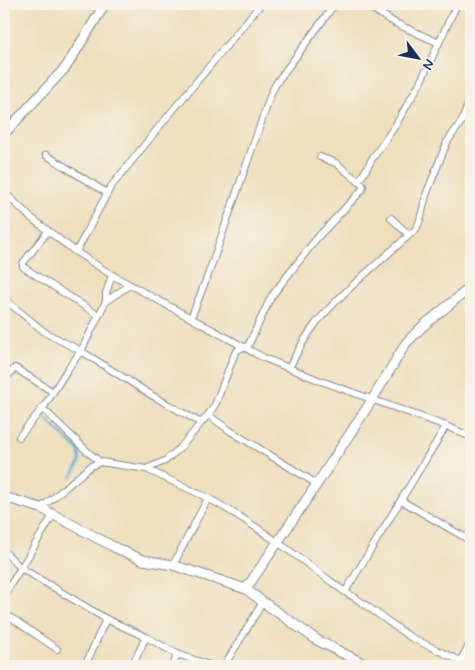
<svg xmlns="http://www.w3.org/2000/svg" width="475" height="670" font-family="Mynerve,sans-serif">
<rect width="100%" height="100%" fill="#f7f3e8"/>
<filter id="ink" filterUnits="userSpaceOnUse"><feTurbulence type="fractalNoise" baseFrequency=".02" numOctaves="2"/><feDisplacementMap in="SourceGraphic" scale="10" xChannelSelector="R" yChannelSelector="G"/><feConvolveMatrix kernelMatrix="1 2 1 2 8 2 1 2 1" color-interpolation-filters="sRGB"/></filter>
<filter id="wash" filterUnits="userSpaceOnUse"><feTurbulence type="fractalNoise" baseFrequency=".0096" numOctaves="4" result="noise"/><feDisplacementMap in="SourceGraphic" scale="20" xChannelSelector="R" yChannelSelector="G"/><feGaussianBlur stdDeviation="1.12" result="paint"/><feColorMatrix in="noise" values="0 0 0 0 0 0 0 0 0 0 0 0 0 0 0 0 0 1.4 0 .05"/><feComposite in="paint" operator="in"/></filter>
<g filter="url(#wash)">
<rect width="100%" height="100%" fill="#eedfbd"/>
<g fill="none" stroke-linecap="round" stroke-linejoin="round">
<path stroke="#65afdd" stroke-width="2.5" d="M42,415L78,450C83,461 77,468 71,477"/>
</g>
</g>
<g filter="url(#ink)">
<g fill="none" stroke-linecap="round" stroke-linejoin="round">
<g stroke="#84878e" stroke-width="8">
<g id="street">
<polyline points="261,4 159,127 110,188 76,252 112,275 264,358 321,381 446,426 471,437"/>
<polyline points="365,4 395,23 439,43"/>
<polyline points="46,155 107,193"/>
<polyline points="320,157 336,163 358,181 363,175 372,159 395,126 420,83 457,4"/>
<polyline points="4,192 30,217 76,252"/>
<polyline points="391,218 409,235"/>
<polyline points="48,231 23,263 23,267 98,315"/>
<polyline points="4,299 46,333 81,351 153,396 201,423"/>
<polyline points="106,301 106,293 112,275"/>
<polyline points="191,318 208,275 272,91 277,82 335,4"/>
<path d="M289,368C297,352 306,336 317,322C346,288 383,259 416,229L420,220L426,195L447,142L462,121L471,97"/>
<polyline points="4,380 15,368 53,392"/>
<polyline points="42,408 88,452 100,462"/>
<path d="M208,415L215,405L235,353L239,349L248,346L271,297L317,238L362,190C364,185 362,184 358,181"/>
<polyline points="19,437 45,405 67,370 81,351 106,301 130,285"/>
<polyline points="208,498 146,469 165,461 180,448 208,415 232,432 317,484"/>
<polyline points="402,501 471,541"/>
<polyline points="41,508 91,466 100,462 146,469"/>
<polyline points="4,551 21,568 53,515"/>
<path d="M173,565L208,498C257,525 301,559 345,592L357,599L410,637L471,666"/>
<polyline points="345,592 446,426"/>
<polyline points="4,595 21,568 106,619"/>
<polyline points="4,613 57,649"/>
<polyline points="461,660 471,642"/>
<polyline points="85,666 106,619 146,637 177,654 212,666"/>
<polyline points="132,666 146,637"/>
<polyline points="173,666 177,654"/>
<polyline points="224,666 263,602"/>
</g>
</g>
<g stroke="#84878e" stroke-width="11">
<g id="secondary">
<polyline points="4,134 66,67 105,4"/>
<polyline points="4,497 41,508 116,548 143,560 173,565 246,589 263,602 317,640 368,666"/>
<polyline points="246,589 317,484 372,400 406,343 423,326 471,287"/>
</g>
</g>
<use href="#street" stroke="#fff" stroke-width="6"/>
<use href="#secondary" stroke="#fff" stroke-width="9"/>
</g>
</g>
<rect width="475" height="670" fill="none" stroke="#f7f3e8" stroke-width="20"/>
<g transform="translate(418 58) rotate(122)" stroke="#f7f3e8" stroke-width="4" paint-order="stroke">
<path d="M0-4L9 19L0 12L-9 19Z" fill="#1b2f5e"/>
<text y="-8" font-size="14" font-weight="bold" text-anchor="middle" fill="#1b2f5e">N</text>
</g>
</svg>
